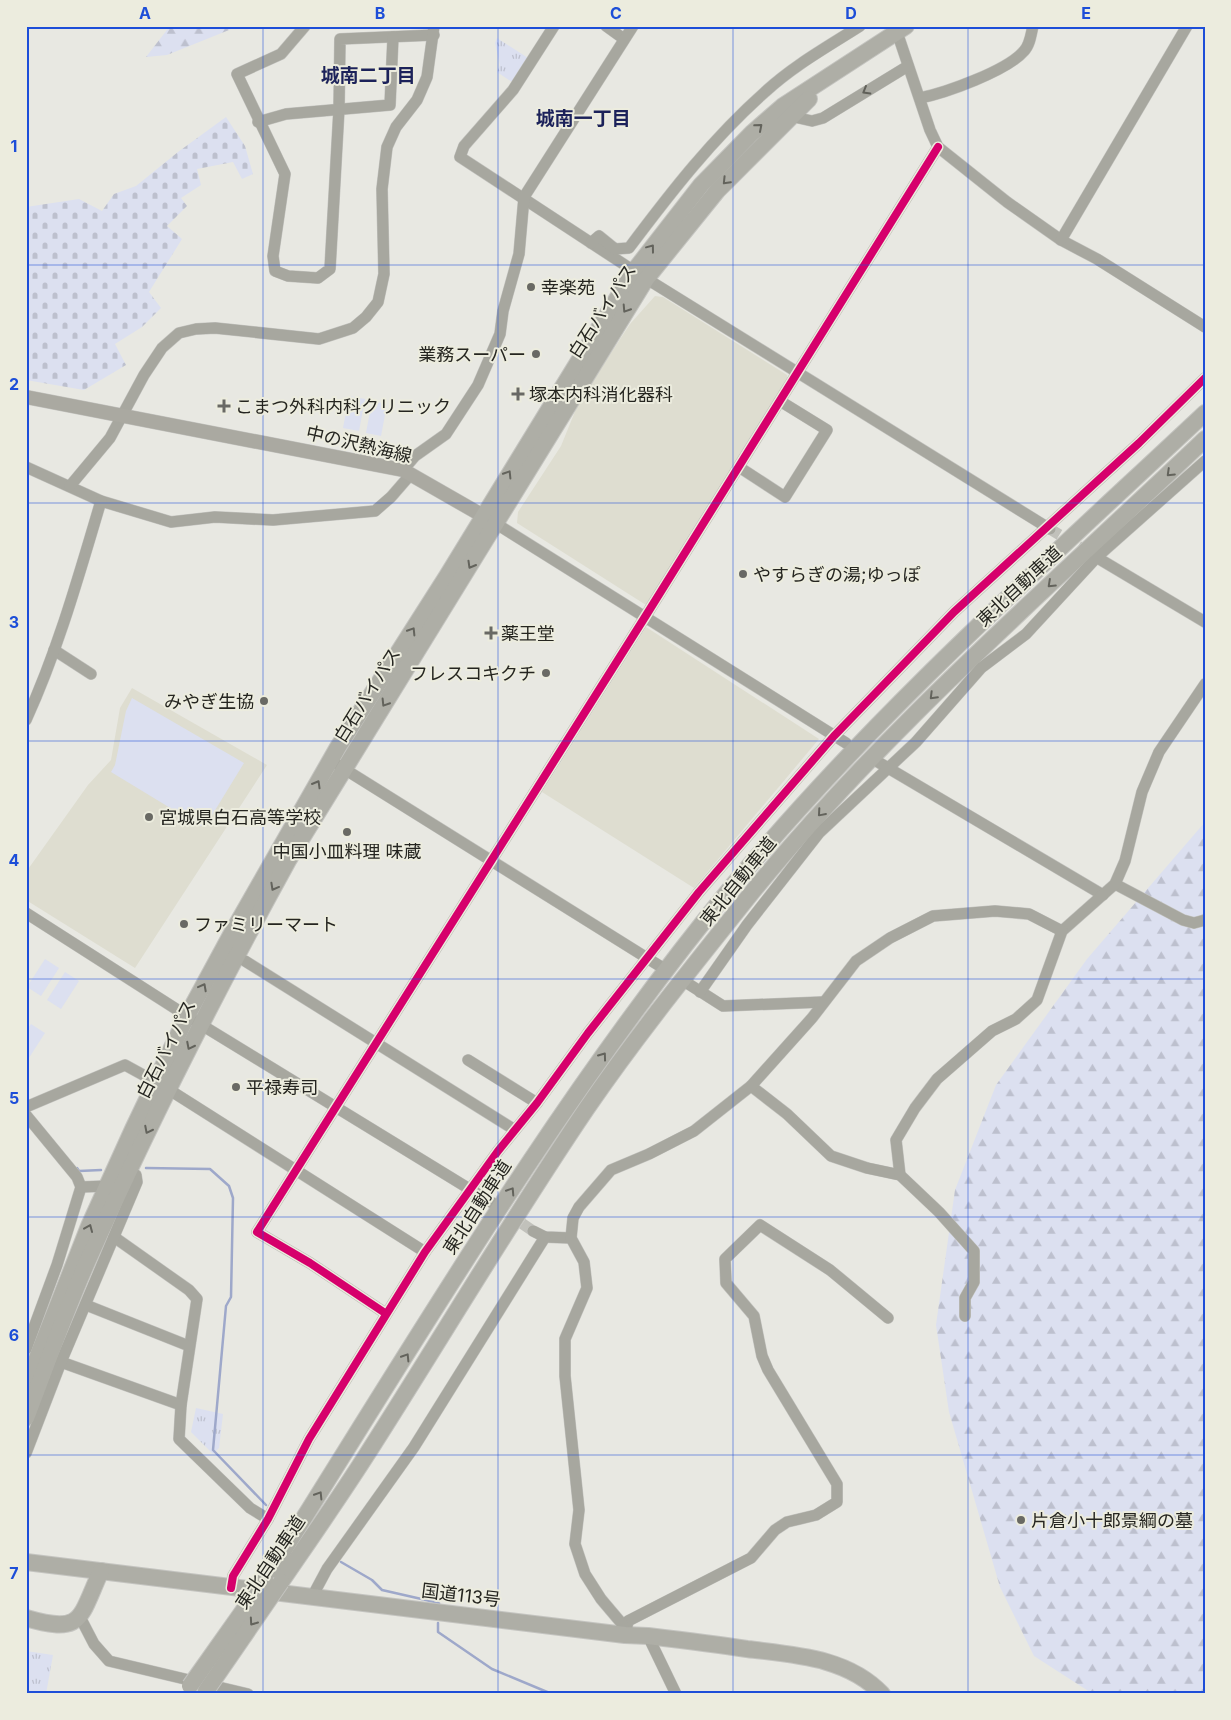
<svg xmlns="http://www.w3.org/2000/svg" width="1231" height="1720" font-family="Inter,'Noto Sans JP',sans-serif">
<defs>
<pattern id="forest-firs" width="22" height="20" patternUnits="userSpaceOnUse" patternTransform="scale(1.25)"><rect width="22" height="20" fill="#dce0f0"/><path d="M5 1l3.5 6h-7zM16 11l3.5 6h-7z" fill="#bdc0ce"/></pattern>
<pattern id="cemetery-stones" width="16" height="16" patternUnits="userSpaceOnUse" patternTransform="scale(1.25)"><rect width="16" height="16" fill="#dce0f0"/><path d="M2 7V4a2 2 0 0 1 4 0v3zM10 15v-3a2 2 0 0 1 4 0v3z" fill="#bdc0ce"/></pattern>
<pattern id="park-tufts" width="24" height="20" patternUnits="userSpaceOnUse" patternTransform="scale(1.25)"><rect width="24" height="20" fill="#dce0f0"/><path d="M3 7l-1-3M5 7V3M7 7l1-3M15 17l-1-3M17 17v-4M19 17l1-3" fill="none" stroke="#bdc0ce"/></pattern>
</defs>
<rect width="100%" height="100%" fill="#e8e8e2"/>
<g fill="#deddd0">
<polygon points="655,296 663,297 787,375 787,379 646,605 517,523 518,512 561,446 576,409 605,362 630,324"/>
<polygon points="646,627 819,739 694,888 542,792"/>
<polygon points="132,688 267,765 135,968 26,900 26,872 88,785 111,760 120,708"/>
</g>
<g fill="url(#forest-firs)">
<polygon points="170,26 239,26 167,55 146,57"/>
<polygon points="1205,822 1205,1694 1093,1694 1034,1656 1000,1587 949,1412 936,1325 955,1190 996,1085 1087,959"/>
</g>
<polygon fill="url(#cemetery-stones)" points="226,117 245,146 253,174 242,179 233,162 197,169 201,185 181,198 187,206 167,226 182,239 149,292 161,308 142,327 115,344 126,365 84,390 26,380 26,207 79,199 102,211 114,194 136,186 178,152"/>
<g fill="url(#park-tufts)">
<polygon points="497,38 528,58 512,82 497,72 500,65 495,43"/>
<polygon points="196,1408 223,1414 219,1448 213,1454 191,1432"/>
<polygon points="26,1651 53,1655 46,1694 26,1694"/>
</g>
<g fill="#dce0f0">
<polygon points="349,396 365,399 359,431 343,428"/>
<polygon points="372,401 387,404 381,436 366,433"/>
<polygon points="132,698 244,763 206,825 200,826 111,772 115,765 126,711"/>
<polygon points="45,959 59,968 41,996 27,987"/>
<polygon points="65,972 79,981 61,1009 47,1000"/>
<polygon points="31,1024 45,1033 27,1061 26,1031"/>
</g>
<g fill="none" stroke-linecap="round" stroke-linejoin="round">
<g stroke="#9ea8ca" stroke-width="2.5">
<polyline points="77,1168 79,1171 101,1170"/>
<polyline points="146,1168 210,1169 229,1186 233,1198 231,1297 226,1306 213,1450 266,1505"/>
<polyline points="341,1562 372,1580 382,1590 439,1603 439,1605"/>
<polyline points="438,1623 438,1632 492,1669 552,1694"/>
</g>
<g stroke="#c1c1bb" stroke-width="11" stroke-dasharray="11 5.5" stroke-linecap="butt">
<polyline points="1050,529 1091,554"/>
<polyline points="495,1205 533,1231"/>
</g>
<g stroke="#c4c4c0" stroke-width="12">
<g id="minor">
<polyline points="305,26 281,54 237,74 285,174 273,256 275,271 288,276 318,278 330,269 339,109 340,39 434,35"/>
<polyline points="554,26 513,90 464,146 460,157 634,271 1050,529"/>
<polyline points="606,26 624,39"/>
<polyline points="899,38 930,130 938,147 1007,202 1061,240 1097,259 1205,327"/>
<path d="M920,98C945,93 1007,71 1024,51C1030,45 1031,34 1033,26"/>
<polyline points="790,116 812,121 823,118 908,66"/>
<polyline points="258,122 286,114 390,105 393,37"/>
<polyline points="1061,240 1187,26"/>
<path d="M591,243L599,236L615,249L629,248C671,192 713,138 765,92C793,66 827,47 860,26"/>
<polyline points="26,467 101,501 171,522 215,517 273,520 375,511 391,497 411,474"/>
<polyline points="739,467 785,497 827,430 780,401"/>
<polyline points="403,470 415,456 446,434 478,385 500,334 503,311 519,254 524,197 633,26"/>
<polyline points="70,486 110,438 144,375 162,348 179,333 196,329 215,328 319,339 353,328 366,317 378,302 384,274 382,189 387,147 396,127 417,100 427,77 434,26"/>
<polyline points="495,523 846,743"/>
<polyline points="1091,554 1205,622"/>
<polyline points="54,650 91,674"/>
<path d="M26,720C58,650 79,575 101,501"/>
<polyline points="878,762 1103,895"/>
<polyline points="338,765 663,968"/>
<polyline points="1115,884 1183,920 1194,923 1205,920"/>
<polyline points="26,913 187,1016 494,1204"/>
<polyline points="245,961 515,1130"/>
<polyline points="687,983 723,1006 823,1002"/>
<polyline points="700,992 747,925 819,833 916,742 981,668 1026,634 1097,557 1205,461"/>
<polyline points="468,1060 537,1103"/>
<polyline points="751,1086 787,1114 831,1156 867,1168 900,1175 939,1212 974,1251 974,1282 965,1298 965,1316"/>
<polyline points="168,1089 425,1252"/>
<polyline points="26,1107 125,1065 156,1082"/>
<polyline points="26,1115 77,1177 81,1187 57,1265 26,1349"/>
<polyline points="900,1175 896,1140 915,1108 937,1079 992,1031 1016,1019 1037,1000 1062,931 1115,884 1125,861 1142,792 1159,752 1205,684"/>
<polyline points="81,1187 107,1186"/>
<polyline points="533,1231 545,1237 571,1238"/>
<polyline points="114,1237 189,1290 197,1299 181,1405 179,1439 250,1508 268,1519"/>
<polyline points="86,1305 189,1346"/>
<polyline points="385,1313 310,1263 257,1232 645,617 938,147"/>
<polyline points="61,1362 181,1405"/>
<polyline points="26,1453 61,1362 137,1182 136,1175 129,1171"/>
<polyline points="231,1588 233,1576 268,1519 309,1439 425,1252 498,1151 537,1103 588,1033 699,892 834,736 954,612 1139,443 1205,378"/>
<polyline points="312,1597 327,1569 414,1447 545,1237"/>
<polyline points="80,1617 94,1644 109,1661 248,1694"/>
<polyline points="626,1632 628,1621 751,1558 775,1530 787,1522 816,1515 837,1502 837,1484 768,1370 762,1356 754,1316 726,1283 725,1259 760,1225 830,1270 888,1318"/>
<polyline points="625,1635 623,1625 601,1599 585,1574 575,1544 579,1510 565,1376 565,1339 587,1288 584,1262 571,1238 573,1218 579,1207 611,1170 649,1154 694,1131 751,1086 812,1018 856,961 890,938 933,916 995,911 1029,914 1062,931"/>
<polyline points="648,1636 676,1694"/>
</g>
</g>
<g stroke="#c4c4c0" stroke-width="15">
<polyline id="major" points="26,397 403,470 492,521"/>
</g>
<g stroke="#c4c4c0" stroke-width="18">
<g id="highway">
<polyline points="26,1386 89,1226 133,1129 187,1016 233,931 338,747 447,576 634,271 701,185 752,133 783,106 906,26"/>
<path d="M26,1418C46,1366 65,1312 88,1260C149,1123 217,990 289,859L646,279L717,191L809,99"/>
<path d="M26,1562L625,1635L648,1636C681,1640 714,1644 747,1649C794,1655 847,1657 882,1694"/>
<path d="M265,1580C414,1344 556,1100 734,884C876,713 1043,565 1205,413"/>
<path d="M281,1582C309,1541 337,1501 364,1459C439,1342 509,1223 587,1108C637,1035 694,965 749,896C885,728 1049,588 1205,439"/>
<path d="M26,1618C84,1635 79,1618 101,1571"/>
</g>
</g>
<use href="#minor" stroke="#a7a79f" stroke-width="11"/>
<use href="#major" stroke="#aaa9a1" stroke-width="14"/>
<use href="#highway" stroke="#aeaea6" stroke-width="16"/>
<g stroke="#c4c4c0" stroke-width="18" stroke-linecap="butt">
<g id="highway-bridge">
<polyline points="190,1686 265,1580"/>
<polyline points="206,1691 281,1582"/>
</g>
</g>
<use href="#highway-bridge" stroke="#aeaea6" stroke-width="16"/>
<g stroke="#ececde" stroke-width="11">
<g id="cycleway">
<polyline points="385,1313 310,1263 257,1232 645,617 938,147"/>
<polyline points="231,1588 233,1576 268,1519 309,1439 425,1252 498,1151 537,1103 588,1033 699,892 834,736 954,612 1139,443 1205,378"/>
</g>
</g>
<use href="#cycleway" stroke="#d6006c" stroke-width="8"/>
</g>
<defs><path id="oneway-chevron" d="M-2-3.5L2.5 0L-2 3.5" fill="none" stroke-width="1.6" stroke-linecap="round" stroke-linejoin="round" transform="scale(1.25)"/></defs>
<use stroke="#606059" href="#oneway-chevron" transform="translate(866 91) rotate(150)"/>
<g stroke="#63635c">
<use href="#oneway-chevron" transform="translate(759 127) rotate(-41)"/>
<use href="#oneway-chevron" transform="translate(726 181) rotate(134)"/>
<use href="#oneway-chevron" transform="translate(651 248) rotate(-53)"/>
<use href="#oneway-chevron" transform="translate(626 309) rotate(123)"/>
<use href="#oneway-chevron" transform="translate(1170 473) rotate(136)"/>
<use href="#oneway-chevron" transform="translate(508 474) rotate(-58)"/>
<use href="#oneway-chevron" transform="translate(471 565) rotate(120)"/>
<use href="#oneway-chevron" transform="translate(1051 584) rotate(137)"/>
<use href="#oneway-chevron" transform="translate(412 631) rotate(-58)"/>
<use href="#oneway-chevron" transform="translate(933 696) rotate(135)"/>
<use href="#oneway-chevron" transform="translate(385 703) rotate(122)"/>
<use href="#oneway-chevron" transform="translate(317 784) rotate(-60)"/>
<use href="#oneway-chevron" transform="translate(821 813) rotate(131)"/>
<use href="#oneway-chevron" transform="translate(274 887) rotate(119)"/>
<use href="#oneway-chevron" transform="translate(203 987) rotate(-62)"/>
<use href="#oneway-chevron" transform="translate(190 1046) rotate(117)"/>
<use href="#oneway-chevron" transform="translate(603 1056) rotate(-54)"/>
<use href="#oneway-chevron" transform="translate(148 1130) rotate(117)"/>
<use href="#oneway-chevron" transform="translate(511 1191) rotate(-57)"/>
<use href="#oneway-chevron" transform="translate(89 1228) rotate(-67)"/>
<use href="#oneway-chevron" transform="translate(406 1357) rotate(-58)"/>
<use href="#oneway-chevron" transform="translate(319 1495) rotate(-58)"/>
<use href="#oneway-chevron" transform="translate(253 1622) rotate(125)"/>
</g>
<path fill="none" stroke="#1d4ed8" stroke-width="1" stroke-opacity="0.55" d="M263,26V1694M498,26V1694M733,26V1694M968,26V1694M26,265H1205M26,503H1205M26,741H1205M26,979H1205M26,1217H1205M26,1455H1205"/>
<g fill="#696964" stroke="#ececde" stroke-width="2">
<circle cx="531" cy="287" r="5"/>
<circle cx="536" cy="354" r="5"/>
<path d="M515.5 386.5h5v5h5v5h-5v5h-5v-5h-5v-5h5z"/>
<path d="M221.5 398.5h5v5h5v5h-5v5h-5v-5h-5v-5h5z"/>
<circle cx="743" cy="574" r="5"/>
<path d="M488.5 625.5h5v5h5v5h-5v5h-5v-5h-5v-5h5z"/>
<circle cx="546" cy="673" r="5"/>
<circle cx="264" cy="701" r="5"/>
<circle cx="149" cy="817" r="5"/>
<circle cx="347" cy="832" r="5"/>
<circle cx="184" cy="924" r="5"/>
<circle cx="236" cy="1087" r="5"/>
<circle cx="1021" cy="1520" r="5"/>
</g>
<g text-anchor="middle" dominant-baseline="central" stroke-width="4" stroke-linejoin="round" paint-order="stroke">
<g font-size="18" fill="#252520" stroke="#ececde" text-anchor="start">
<text x="541" y="287">幸楽苑</text>
<text x="526" y="354" text-anchor="end">業務スーパー</text>
<text x="529" y="394">塚本内科消化器科</text>
<text x="235" y="406">こまつ外科内科クリニック</text>
<text x="753" y="574">やすらぎの湯;ゆっぽ</text>
<text x="501" y="633">薬王堂</text>
<text x="536" y="673" text-anchor="end">フレスコキクチ</text>
<text x="254" y="701" text-anchor="end">みやぎ生協</text>
<text x="159" y="817">宮城県白石高等学校</text>
<text x="347" y="851" text-anchor="middle">中国小皿料理 味蔵</text>
<text x="194" y="924">ファミリーマート</text>
<text x="246" y="1087">平禄寿司</text>
<text x="1031" y="1520">片倉小十郎景綱の墓</text>
</g>
<g font-size="18" fill="#252520" stroke="#ececde">
<text transform="translate(602 311) rotate(-57)">白石バイパス</text>
<text transform="translate(359 444) rotate(13)">中の沢熱海線</text>
<text transform="translate(1019 586) rotate(-43)">東北自動車道</text>
<text transform="translate(367 695) rotate(-58)">白石バイパス</text>
<text transform="translate(738 881) rotate(-51)">東北自動車道</text>
<text transform="translate(166 1049) rotate(-63)">白石バイパス</text>
<text transform="translate(477 1207) rotate(-57)">東北自動車道</text>
<text transform="translate(270 1562) rotate(-56)">東北自動車道</text>
<text transform="translate(461 1595) rotate(7)">国道113号</text>
</g>
<g font-size="19" font-weight="bold" fill="#1c225a" stroke="#ececde">
<text x="368" y="75">城南二丁目</text>
<text x="583" y="118">城南一丁目</text>
</g>
</g>
<rect width="1231" height="1720" fill="none" stroke="#ececde" stroke-width="55"/>
<rect x="28" y="28" width="1176" height="1664" fill="none" stroke="#1d4ed8" stroke-width="2"/>
<g font-size="16" text-anchor="middle" font-weight="bold" fill="#1d4ed8">
<text x="145" y="19">A</text>
<text x="380" y="19">B</text>
<text x="616" y="19">C</text>
<text x="851" y="19">D</text>
<text x="1086" y="19">E</text>
<text x="14" y="152">1</text>
<text x="14" y="390">2</text>
<text x="14" y="628">3</text>
<text x="14" y="866">4</text>
<text x="14" y="1104">5</text>
<text x="14" y="1341">6</text>
<text x="14" y="1579">7</text>
</g>
</svg>
